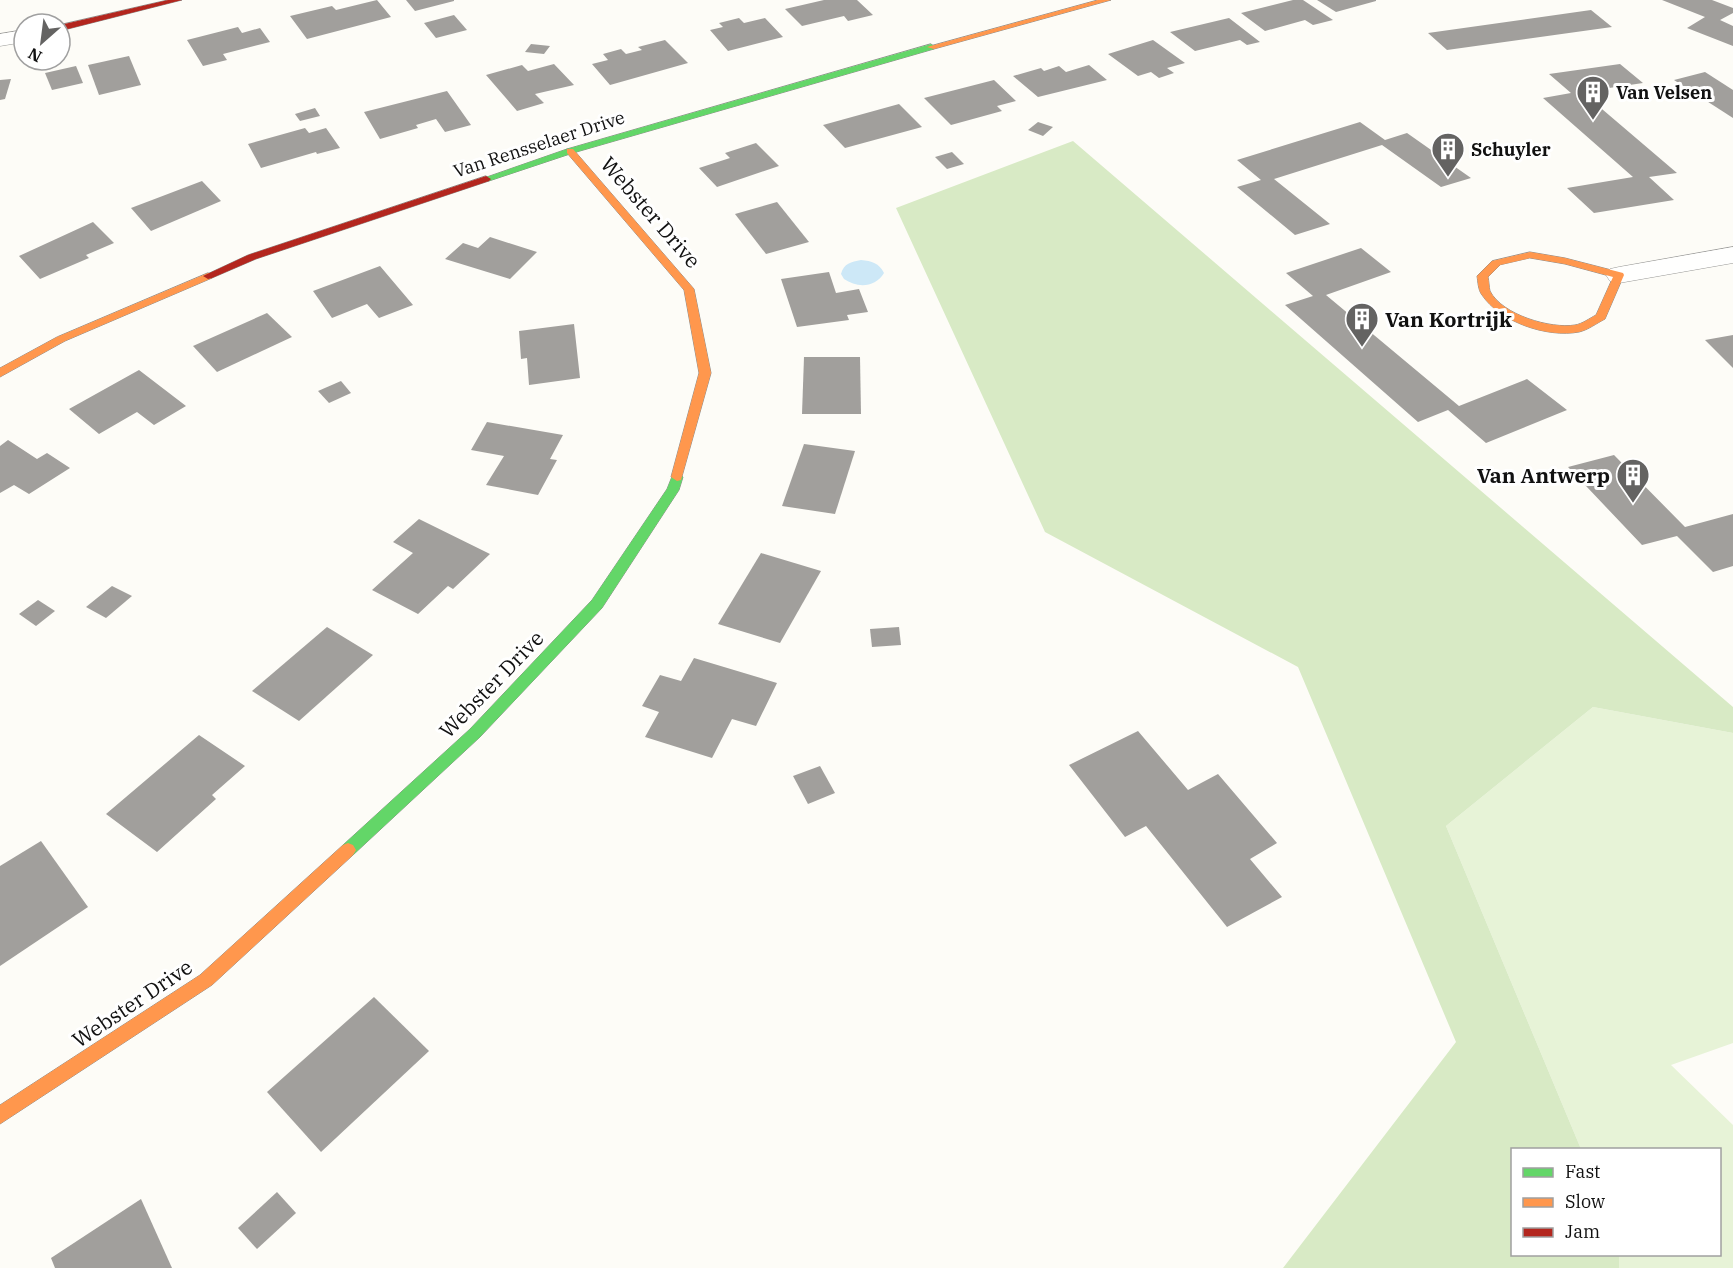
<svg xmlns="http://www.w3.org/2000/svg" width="1733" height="1268" font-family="'IBM Plex Serif',serif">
<rect width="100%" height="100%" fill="#fdfcf7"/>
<polygon fill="#e7f3d7" points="1593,707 1733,733 1733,1043 1671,1065 1733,1125 1733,1268 1619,1268 1619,1255 1720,1254 1720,1150 1581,1149 1446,826"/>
<polygon fill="#d8eac5" points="1073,141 1733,707 1733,733 1593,707 1446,826 1581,1149 1512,1150 1512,1254 1619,1255 1619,1268 1283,1268 1456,1042 1298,667 1045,532 896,208"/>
<path fill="#cde8f7" d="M861,260C872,261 879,263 884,273C875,288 857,288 844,279L841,274C844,263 851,262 861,260Z"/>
<g fill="#a19f9c">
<polygon points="377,0 391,17 307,39 290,16 332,6 336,10"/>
<polygon points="406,0 454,0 454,1 415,11"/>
<polygon points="824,0 857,0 873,15 848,21 844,16 802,26 785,9"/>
<polygon points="1293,0 1303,0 1333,20 1313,25 1305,20 1265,31 1241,13"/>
<polygon points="1317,0 1376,0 1376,1 1336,12"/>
<polygon points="1662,0 1712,0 1733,8 1733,13 1720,20 1733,26 1733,46 1687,28 1705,17"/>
<polygon points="1591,10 1612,27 1447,50 1428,33"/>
<polygon points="454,15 467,30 436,38 424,23"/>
<polygon points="739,18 744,23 765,18 783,37 728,51 710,30 723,27 719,23"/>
<polygon points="1229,18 1260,42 1247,45 1240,40 1195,51 1170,32"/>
<polygon points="238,27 242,33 260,28 270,42 223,54 227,60 203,66 187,40"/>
<polygon points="665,40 688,63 610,85 592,64 608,60 603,54 621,49 626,54 642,50 638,47"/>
<polygon points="1153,40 1185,63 1167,68 1174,73 1159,78 1151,72 1138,76 1108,54"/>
<polygon points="531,44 550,46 544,54 525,52"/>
<polygon points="129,56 141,85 99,95 88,65"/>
<polygon points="554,64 574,85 535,94 544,103 517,111 486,75 522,65 528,71"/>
<polygon points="1620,64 1643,83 1582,92 1677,173 1649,177 1674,200 1594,213 1567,188 1633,177 1543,98 1571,93 1549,74"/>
<polygon points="1089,65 1107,80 1038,97 1013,76 1041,68 1044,71 1059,66 1066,72"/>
<polygon points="76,66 83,83 52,90 45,73"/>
<polygon points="1705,72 1733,90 1733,118 1674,80"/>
<polygon points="11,79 5,99 0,100 0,80"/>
<polygon points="994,80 1016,101 997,106 1002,111 951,125 924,98"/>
<polygon points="447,91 471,125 445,132 436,119 416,125 418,128 380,139 364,112"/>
<polygon points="899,104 922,127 845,148 823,125"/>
<polygon points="315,108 320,116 300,121 295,114"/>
<polygon points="1038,122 1053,127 1043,136 1028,130"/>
<polygon points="1360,122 1385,140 1407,133 1471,178 1441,187 1382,145 1274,179 1330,224 1295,235 1237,187 1261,180 1237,160"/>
<polygon points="305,128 309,133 326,128 340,148 317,154 316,152 261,168 248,144"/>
<polygon points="756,143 779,166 717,187 699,168 730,158 725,153"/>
<polygon points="952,152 964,164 947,169 935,157"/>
<polygon points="202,181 221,201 151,231 131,208"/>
<polygon points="777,202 809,242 766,254 735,214"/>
<polygon points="93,222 114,243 86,255 89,258 40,279 19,256"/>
<polygon points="490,237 537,252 510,279 445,259 463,243 478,248"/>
<polygon points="1361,248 1391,272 1326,295 1459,406 1527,379 1567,410 1486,443 1448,410 1418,422 1285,305 1313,296 1286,273"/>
<polygon points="380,266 413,305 379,318 367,304 332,318 313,291"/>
<polygon points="829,272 836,293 859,289 868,312 847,315 849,320 797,327 781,279"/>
<polygon points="267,313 292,337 217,372 193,346"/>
<polygon points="574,324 580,378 529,385 527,358 521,359 519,331"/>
<polygon points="1733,335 1733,368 1705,340"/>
<polygon points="804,357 860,357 861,414 802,414"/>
<polygon points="139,370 186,406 154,425 137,412 99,434 69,409"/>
<polygon points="341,381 351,393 329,403 318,391"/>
<polygon points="487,422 563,435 550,459 557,460 538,495 486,485 504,456 471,450"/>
<polygon points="8,440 37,459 47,453 70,468 29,494 14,485 0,493 0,446"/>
<polygon points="804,444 855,451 835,514 782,506"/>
<polygon points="1614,455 1685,527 1733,514 1733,566 1713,572 1677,536 1642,545 1568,467"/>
<polygon points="419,519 490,554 453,589 448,586 418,614 372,590 413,553 393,542"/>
<polygon points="761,553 821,571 780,643 718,624"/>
<polygon points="112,586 132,596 106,618 86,607"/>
<polygon points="38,600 55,611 36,626 19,614"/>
<polygon points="327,627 373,655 299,721 252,691"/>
<polygon points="899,627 901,645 872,647 870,629"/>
<polygon points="694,658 777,683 756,726 732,719 712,758 645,737 659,712 642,706 660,675 681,681"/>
<polygon points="1138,731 1188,790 1218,774 1277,843 1250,859 1282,897 1227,927 1146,826 1125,837 1069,765"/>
<polygon points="199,735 245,766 212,795 216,799 157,852 106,814"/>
<polygon points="820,766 835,793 808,804 793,776"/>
<polygon points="41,841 88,907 0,966 0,866"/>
<polygon points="374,997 429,1051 321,1152 267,1092"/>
<polygon points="277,1192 296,1213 257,1249 238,1228"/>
<polygon points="141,1199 172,1268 55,1268 51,1258"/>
</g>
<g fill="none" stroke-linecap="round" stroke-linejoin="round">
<g stroke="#979795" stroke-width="1">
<g id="street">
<polygon points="24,30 24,42 0,46 0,34"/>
<polygon points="1733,247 1733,263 1619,283 1610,281 1606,275 1610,269 1619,267"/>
</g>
</g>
<g stroke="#8e8d8b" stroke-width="1">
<g id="fast">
<polygon points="931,44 935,47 934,49 573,153 489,181 481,179 567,149"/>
<polygon points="677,473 683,477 679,490 602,608 480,737 353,855 348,857 343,855 340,850 343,845 470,729 592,600 667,489 673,474"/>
</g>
</g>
<g stroke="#8e8d8b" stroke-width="1">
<g id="slow">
<polygon points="1098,0 1111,0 934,49 927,47"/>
<polygon points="567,149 573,149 694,289 711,373 681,480 677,481 671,477 699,373 684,290 567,153"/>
<path d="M1530,252L1565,258L1623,273L1624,275L1605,319C1597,323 1588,330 1579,332C1547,338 1500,322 1482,295C1478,290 1478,282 1477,276L1492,261ZM1530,258L1565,264L1613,277L1596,315C1590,318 1582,324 1575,325C1551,329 1502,315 1490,291C1489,287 1489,281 1488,277L1500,265Z"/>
<polygon points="208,273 212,274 212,278 65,341 0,377 0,368 57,337"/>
<polygon points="348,843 353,845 356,850 353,855 212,985 0,1124 0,1105 200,975 343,845"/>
</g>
</g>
<g stroke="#8e8d8b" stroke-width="1">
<g id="jam">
<polygon points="168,0 182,0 60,31 60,25"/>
<polygon points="486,176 491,179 489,181 256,259 212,278 208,279 203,276 248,255"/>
</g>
</g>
<use href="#street" fill="#fffffe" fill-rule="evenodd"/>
<use href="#fast" fill="#63d668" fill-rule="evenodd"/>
<use href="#slow" fill="#ff974d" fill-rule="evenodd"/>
<use href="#jam" fill="#b3261e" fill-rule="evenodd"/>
</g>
<defs>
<g id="building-pin" transform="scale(1.725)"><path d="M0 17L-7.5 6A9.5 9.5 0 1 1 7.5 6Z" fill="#646362" stroke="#fff"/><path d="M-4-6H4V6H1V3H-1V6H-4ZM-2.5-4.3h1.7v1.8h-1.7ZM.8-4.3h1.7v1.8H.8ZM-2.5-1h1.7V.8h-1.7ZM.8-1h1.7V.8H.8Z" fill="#fff"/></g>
</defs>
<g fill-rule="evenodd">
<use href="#building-pin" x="1593" y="92"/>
<use href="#building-pin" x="1448" y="149"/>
<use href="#building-pin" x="1362" y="319"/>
<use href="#building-pin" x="1633" y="475"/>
</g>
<g text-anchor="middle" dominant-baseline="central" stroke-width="6" stroke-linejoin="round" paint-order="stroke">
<g font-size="18" font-weight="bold" fill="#111" stroke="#fff" text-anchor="start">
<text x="1616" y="92">Van Velsen</text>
<text x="1471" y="149">Schuyler</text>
</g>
<g font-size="18" fill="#111" stroke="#fff">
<text transform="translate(539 144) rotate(-18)">Van Rensselaer Drive</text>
</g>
<g font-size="21" fill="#111" stroke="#fff">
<text transform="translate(651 212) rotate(49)">Webster Drive</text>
<text transform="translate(491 684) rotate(-46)">Webster Drive</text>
<text transform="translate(132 1003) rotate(-34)">Webster Drive</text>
</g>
<g font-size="21" font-weight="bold" fill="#111" stroke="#fff" text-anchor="start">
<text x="1385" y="319">Van Kortrijk</text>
<text x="1610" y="475" text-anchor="end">Van Antwerp</text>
</g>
</g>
<rect x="1511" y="1148" width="210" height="108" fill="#ffffff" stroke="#a0a0a0" stroke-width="1.5"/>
<rect x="1523" y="1168" width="30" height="9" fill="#63d668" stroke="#a0a0a0" stroke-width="1.5"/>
<text x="1565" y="1178" font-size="18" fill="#111111">Fast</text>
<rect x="1523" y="1198" width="30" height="9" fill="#ff974d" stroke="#a0a0a0" stroke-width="1.5"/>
<text x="1565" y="1208" font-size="18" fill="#111111">Slow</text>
<rect x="1523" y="1228" width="30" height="9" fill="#b3261e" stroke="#a0a0a0" stroke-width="1.5"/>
<text x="1565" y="1238" font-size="18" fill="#111111">Jam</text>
<g transform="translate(42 42) rotate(208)"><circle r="28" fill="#ffffff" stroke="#a0a0a0" stroke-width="1.5"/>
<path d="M0-4.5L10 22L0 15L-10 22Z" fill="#646362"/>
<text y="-9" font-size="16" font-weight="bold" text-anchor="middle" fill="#111111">N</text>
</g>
</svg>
